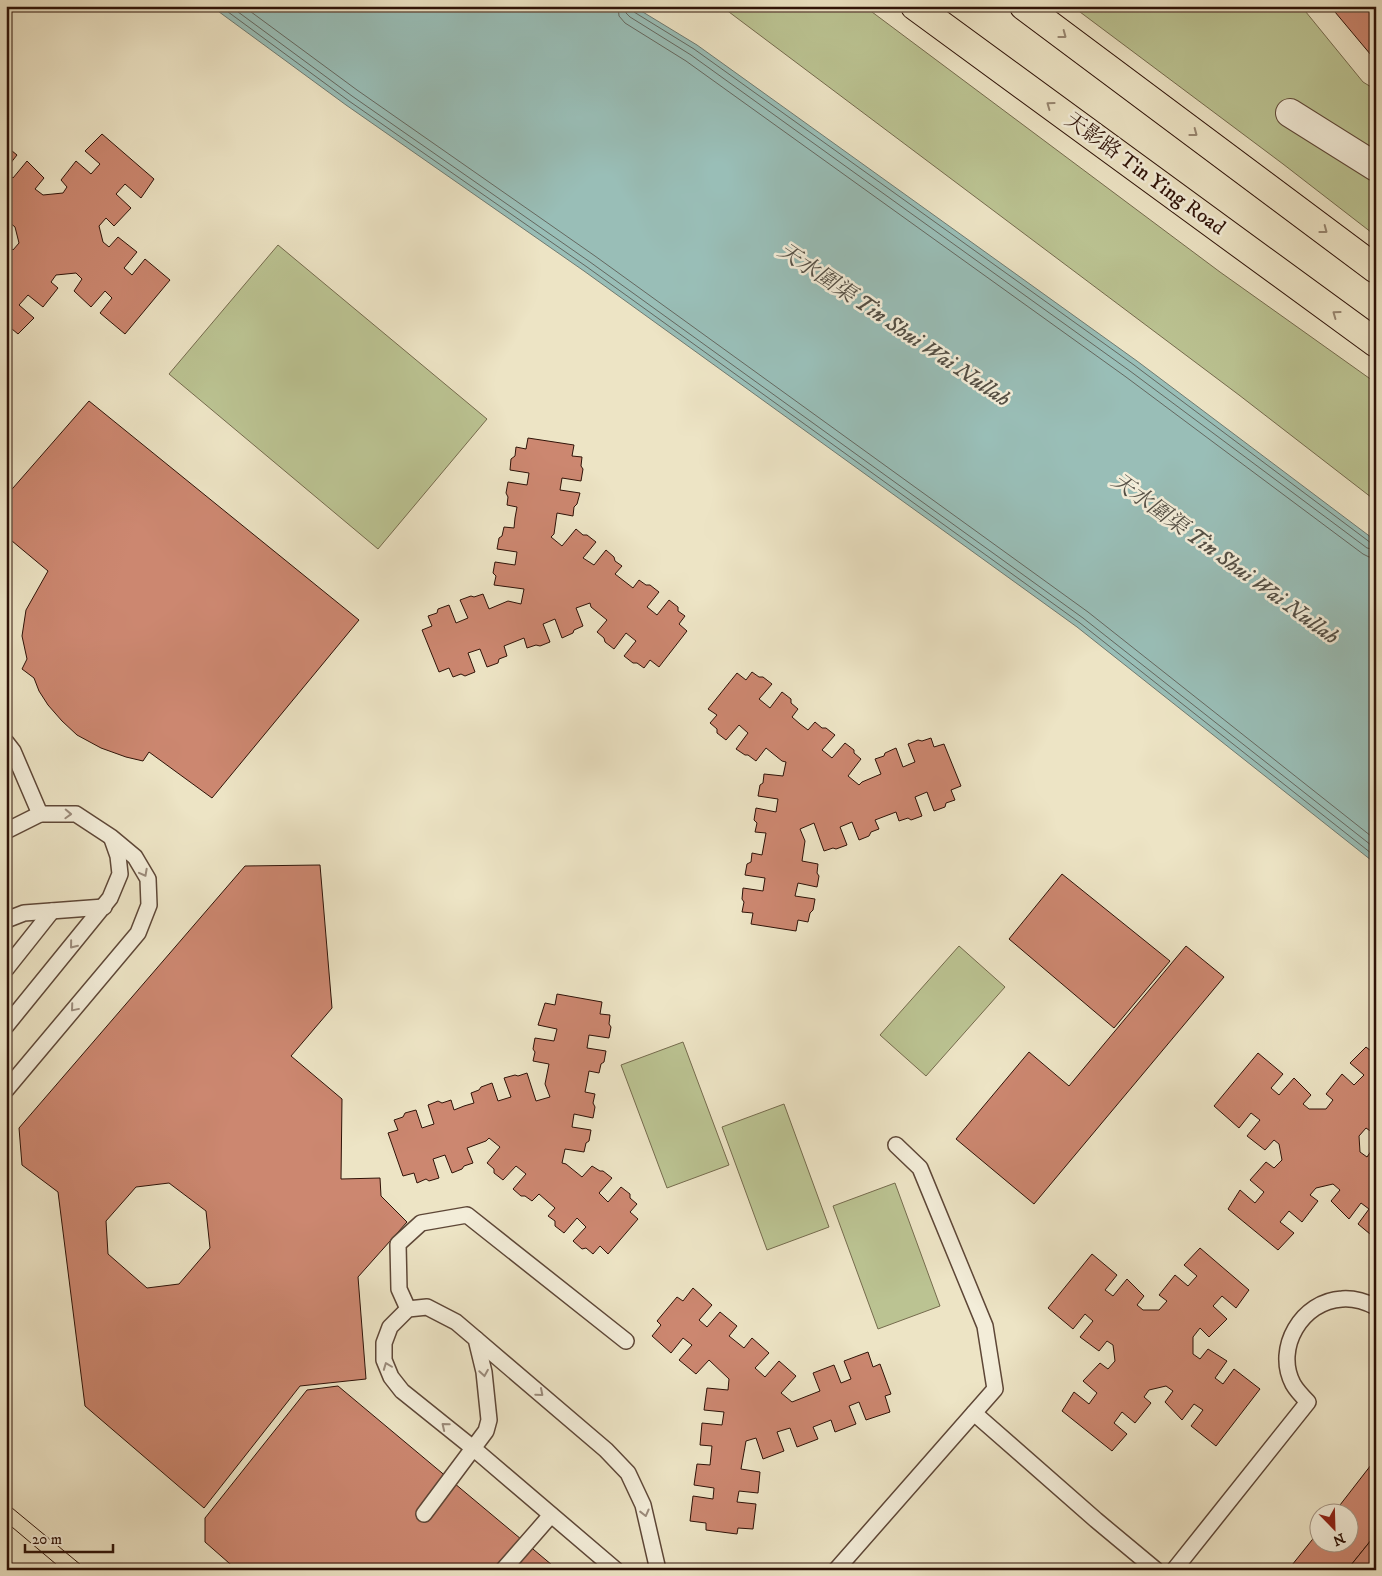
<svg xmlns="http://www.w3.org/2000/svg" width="1382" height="1576" font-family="'IM FELL DW Pica','Noto Serif SC',serif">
<rect width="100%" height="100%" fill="#ede4c5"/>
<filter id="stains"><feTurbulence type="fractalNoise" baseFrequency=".004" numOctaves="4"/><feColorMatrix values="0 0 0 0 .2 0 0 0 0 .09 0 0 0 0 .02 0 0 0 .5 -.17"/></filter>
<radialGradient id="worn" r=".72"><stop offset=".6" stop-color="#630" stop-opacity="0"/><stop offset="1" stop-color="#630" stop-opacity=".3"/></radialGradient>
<g fill="#bbc392" stroke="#756b4d">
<polygon points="721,6 864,6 1220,272 1376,383 1376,501 1239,395"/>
<polygon points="1072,6 1301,6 1363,82 1376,90 1376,236 1283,164"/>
<polygon points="278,245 487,419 378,549 169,374"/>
<polygon points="959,946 1005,987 926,1076 880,1035"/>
<polygon points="683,1042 729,1165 667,1188 621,1065"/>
<polygon points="784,1104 829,1227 767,1250 722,1127"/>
<polygon points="895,1183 940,1306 878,1329 833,1206"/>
</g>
<polygon fill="#99beb7" stroke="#6f7a71" points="211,6 633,6 697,45 1137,361 1376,541 1376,864 1077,627 584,271 346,105"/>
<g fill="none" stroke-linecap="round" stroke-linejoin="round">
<g stroke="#646860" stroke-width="1">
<polyline points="220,6 349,101 587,267 1080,623 1376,857"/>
<polyline points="230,6 352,96 590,262 1083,618 1376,849"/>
<polyline points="243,6 357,90 595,256 1088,612 1376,840"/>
<polyline points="618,6 619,16 625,23 686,61 1126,377 1363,554 1369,557 1376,558"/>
<polyline points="625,6 626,13 630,17 691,55 1130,371 1367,548 1376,550"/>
<polyline points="632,6 634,12 694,49 1134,365 1371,543 1376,544"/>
</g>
</g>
<g fill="#cc8770" stroke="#2f1308" fill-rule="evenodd">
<polygon points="1330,6 1376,6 1376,61"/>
<polygon points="102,134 154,179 141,198 125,184 116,194 131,208 114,226 106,218 99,226 103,242 109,247 118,237 137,252 124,268 132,275 145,259 170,280 125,334 100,313 112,298 105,291 91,307 74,291 82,279 76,273 56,275 51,282 58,288 43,307 28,295 19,305 34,318 18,334 6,324 6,244 13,250 19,243 15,227 9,222 6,225 6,172 13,178 27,161 44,178 35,189 43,195 63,193 67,187 61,180 76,161 91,174 100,164 85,151"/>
<polygon points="6,146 17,155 6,169"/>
<polygon points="89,401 359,620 212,798 149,752 143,761 126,757 101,748 77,735 62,721 48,705 39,691 34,678 22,669 27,659 22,636 26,610 48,571 6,536 6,496"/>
<polygon points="528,438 574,445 572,456 582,457 581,466 583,469 581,481 562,478 560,490 580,493 577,504 574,507 573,516 557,513 554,534 551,537 562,546 576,529 583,535 587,535 596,542 583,558 594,565 606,550 614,557 615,561 622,566 615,574 633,588 639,580 646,585 650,585 659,592 647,607 657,615 669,600 678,607 678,611 685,616 679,624 687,631 659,667 650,660 644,668 637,663 633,663 624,656 636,641 626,633 614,649 605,642 604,638 597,632 607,620 591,607 590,603 576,608 583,626 574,630 573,633 562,638 555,619 543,624 550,642 540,646 536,645 527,648 524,638 504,646 507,656 499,659 498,663 487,667 480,649 468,653 475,672 465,676 461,674 453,677 449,668 439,672 422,630 432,626 428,616 437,613 438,609 449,605 456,623 468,618 460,600 471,596 474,597 483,594 489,609 508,601 521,604 524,589 494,585 496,576 493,573 495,562 515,565 517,552 497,549 499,538 502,536 504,527 514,528 515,518 517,507 507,505 508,497 506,493 508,482 527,485 529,473 510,470 511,459 515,456 516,447 526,449"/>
<polygon points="752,672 759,677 763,677 772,684 759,699 770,708 782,692 791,699 791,703 798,709 792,717 800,724 808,730 815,722 822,728 826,728 835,735 822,750 832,758 845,743 854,750 854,753 861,759 848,776 859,785 862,782 881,774 875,759 884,756 885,753 896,748 903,767 915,762 908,744 918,740 922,741 931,738 934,747 944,744 961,786 951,790 955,800 946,803 945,807 934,811 927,792 915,797 922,816 911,820 908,818 899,821 896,812 875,820 879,829 871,832 869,836 859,840 852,822 840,827 847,845 836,849 833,848 824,851 814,823 800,829 805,841 802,861 818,864 817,873 819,876 817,887 798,883 795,896 815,899 813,910 810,913 808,922 798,920 796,931 751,924 753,913 742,912 744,902 742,899 743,888 763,891 765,878 745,875 747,864 751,862 752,853 762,855 766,833 755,832 757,823 754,820 756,808 776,812 778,799 758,796 760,785 763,783 764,774 783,776 786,762 782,761 766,748 756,761 748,755 745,755 736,749 748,733 739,725 726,740 717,733 717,729 710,723 717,715 708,709 737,673 746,680"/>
<path d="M320,865L332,1008L291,1056L342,1099L341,1179L380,1178L381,1196L407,1222L358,1277L366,1379L300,1386L204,1508L85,1406L58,1192L22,1165L19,1128L245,866ZM169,1183L206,1211L210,1248L179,1284L147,1288L108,1254L106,1221L136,1187Z"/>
<polygon points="1062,874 1170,961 1114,1028 1009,939"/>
<polygon points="1186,946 1224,977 1034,1204 956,1139 1029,1052 1069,1086"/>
<polygon points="557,994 602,1002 600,1014 610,1015 609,1024 611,1027 609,1038 589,1035 587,1048 606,1051 604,1062 601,1064 599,1073 589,1071 587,1082 585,1092 595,1094 593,1103 595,1107 593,1118 574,1114 572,1127 591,1130 589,1141 586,1143 584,1152 565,1149 562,1163 566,1164 582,1177 592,1166 600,1171 603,1171 612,1178 599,1193 608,1202 621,1187 630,1194 630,1198 637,1204 630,1212 638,1219 608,1254 600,1246 593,1254 586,1248 582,1249 573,1241 586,1227 577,1218 564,1233 555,1226 555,1221 548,1216 555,1208 539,1194 532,1201 525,1196 521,1196 513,1189 526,1174 516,1166 503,1180 494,1173 494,1169 487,1163 500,1147 489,1138 486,1141 467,1148 473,1163 464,1166 462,1169 452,1173 445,1155 433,1159 439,1178 429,1181 426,1179 417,1183 414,1173 403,1176 388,1133 398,1130 394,1120 403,1117 405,1113 416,1110 422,1128 434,1124 428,1105 438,1101 442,1103 451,1100 454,1110 464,1106 474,1103 471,1093 479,1090 481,1087 492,1083 498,1101 511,1097 504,1078 515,1075 518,1076 527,1073 536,1101 550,1097 545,1084 549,1064 533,1061 535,1052 533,1049 535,1038 554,1041 557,1029 538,1025 545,1003 555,1005"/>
<polygon points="1366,1047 1376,1055 1376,1135 1366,1128 1359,1136 1360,1152 1367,1157 1374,1147 1376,1148 1376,1239 1358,1224 1369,1209 1361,1203 1349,1219 1331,1201 1340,1190 1333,1184 1316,1188 1310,1195 1318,1201 1302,1222 1289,1211 1280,1222 1294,1233 1278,1250 1228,1209 1240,1190 1255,1203 1264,1192 1250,1180 1266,1162 1274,1168 1282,1160 1279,1144 1274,1140 1265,1150 1247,1136 1260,1120 1251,1113 1239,1128 1214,1106 1258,1053 1283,1074 1271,1088 1279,1095 1294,1078 1311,1095 1303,1104 1309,1109 1326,1109 1333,1100 1326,1094 1342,1074 1354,1085 1364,1075 1350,1063"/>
<polygon points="1200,1248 1249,1290 1236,1308 1222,1296 1213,1306 1227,1319 1209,1337 1200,1328 1193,1337 1193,1354 1200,1359 1208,1349 1227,1361 1215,1378 1223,1384 1234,1369 1260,1389 1216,1446 1191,1426 1203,1410 1194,1404 1182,1420 1165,1402 1173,1391 1166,1386 1149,1390 1144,1397 1151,1403 1135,1423 1122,1412 1114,1423 1127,1434 1112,1451 1062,1411 1074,1392 1089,1404 1097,1393 1083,1381 1100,1363 1108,1369 1115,1361 1113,1345 1107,1341 1099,1351 1080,1337 1093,1321 1085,1314 1073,1329 1048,1308 1092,1254 1117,1275 1105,1290 1113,1296 1127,1279 1144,1296 1137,1305 1143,1310 1159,1310 1167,1301 1159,1295 1175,1275 1188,1286 1197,1276 1184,1265"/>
<polygon points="693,1288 712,1305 699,1320 707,1327 720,1312 737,1326 729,1336 744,1348 752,1338 769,1353 755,1368 765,1377 779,1361 796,1376 781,1393 792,1402 820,1391 813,1373 834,1365 841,1383 851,1379 844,1361 868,1352 873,1367 880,1364 891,1394 885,1396 890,1412 866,1420 859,1402 849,1406 856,1424 835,1432 831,1420 813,1427 818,1439 797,1447 790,1428 777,1432 784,1451 763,1459 756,1438 746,1441 741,1469 760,1472 758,1493 739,1491 737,1502 756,1504 753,1529 738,1528 737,1534 706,1530 706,1523 690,1521 693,1496 713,1499 714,1488 694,1485 697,1464 710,1465 712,1446 700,1445 702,1423 722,1425 724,1412 704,1410 707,1388 728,1390 729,1379 709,1360 696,1374 679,1360 692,1345 683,1338 671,1353 652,1336 661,1325 657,1321 677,1297 683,1301"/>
<polygon points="338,1386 558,1570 237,1570 205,1542 205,1518 307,1390"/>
<polygon points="1371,1465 1376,1468 1376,1534 1347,1570 1288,1570 1320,1530 1320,1544 1350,1544 1350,1514 1333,1514"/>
<polygon points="1376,1534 1376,1570 1347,1570"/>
</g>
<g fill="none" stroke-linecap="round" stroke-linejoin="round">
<g stroke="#5e4737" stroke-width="18">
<g id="lane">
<polyline points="6,742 13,751 40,814"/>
<polyline points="6,831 40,814 76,814 111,837 135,857 148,879 149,905 138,933 6,1090"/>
<polyline points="6,920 24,913 104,907"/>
<polyline points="6,969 52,911"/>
<polyline points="6,1026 110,898 120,874 118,856 112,839"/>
<polyline points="408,1309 399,1289 398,1244 421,1223 467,1215 626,1341"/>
<polyline points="476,1339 606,1450 628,1473 643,1505 658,1570"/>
<polyline points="974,1413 1096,1520 1156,1570"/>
<polyline points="424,1514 486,1431 489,1420 484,1372 476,1339 456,1322 427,1307 408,1309 390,1327 384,1343 384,1360 391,1377 402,1391 473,1448 616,1570"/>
<polyline points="503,1570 551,1515"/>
<polyline points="836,1570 995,1389 985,1326 920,1168 896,1145"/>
<path d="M1174,1570L1308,1402C1302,1396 1297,1391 1293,1384C1274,1348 1302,1301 1342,1299C1354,1298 1366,1302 1376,1307"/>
</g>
</g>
<g stroke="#5e4737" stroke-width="30">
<polyline id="street" points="1290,113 1376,167"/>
</g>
<g stroke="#2f1308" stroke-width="30">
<g id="primary">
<polyline points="915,6 1376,343"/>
<polyline points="1024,6 1376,269"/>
</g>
</g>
<use href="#lane" stroke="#f3edd9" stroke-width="15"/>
<use href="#street" stroke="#f3edd9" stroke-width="28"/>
<use href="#primary" stroke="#ede4c5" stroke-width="28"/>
<g stroke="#2f1308" stroke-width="1">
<polyline points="6,1503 87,1570"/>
<polyline points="6,1522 63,1570"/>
</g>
</g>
<defs><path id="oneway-chevron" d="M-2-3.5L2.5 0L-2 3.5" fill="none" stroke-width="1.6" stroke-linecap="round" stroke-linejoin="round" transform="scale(1.25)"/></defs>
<g stroke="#988670">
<use href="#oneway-chevron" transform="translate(1063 35) rotate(37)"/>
<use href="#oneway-chevron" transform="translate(1050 105) rotate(-144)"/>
<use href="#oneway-chevron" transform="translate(1194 133) rotate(37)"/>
<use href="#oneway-chevron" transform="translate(1324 230) rotate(37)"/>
<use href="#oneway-chevron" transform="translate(1336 314) rotate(-144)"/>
</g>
<g stroke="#9b8b7b">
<use href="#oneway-chevron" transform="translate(68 814) rotate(2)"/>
<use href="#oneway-chevron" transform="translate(144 873) rotate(62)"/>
<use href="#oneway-chevron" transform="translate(73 945) rotate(129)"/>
<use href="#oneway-chevron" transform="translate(74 1008) rotate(130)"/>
<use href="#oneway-chevron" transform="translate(387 1366) rotate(-111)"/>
<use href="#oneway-chevron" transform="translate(484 1373) rotate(81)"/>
<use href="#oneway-chevron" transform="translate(540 1393) rotate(41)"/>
<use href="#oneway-chevron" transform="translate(445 1426) rotate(-141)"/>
<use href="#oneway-chevron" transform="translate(645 1513) rotate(76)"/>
</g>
<g text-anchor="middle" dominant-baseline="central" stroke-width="5" stroke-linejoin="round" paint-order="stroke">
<g font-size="21" fill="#2f1308" stroke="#f3edd9">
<text transform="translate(1145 174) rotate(36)">天影路 Tin Ying Road</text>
</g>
<g font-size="22" font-style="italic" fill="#544f45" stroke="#f3edd9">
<text transform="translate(894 325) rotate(34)">天水圍渠 Tin Shui Wai Nullah</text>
<text transform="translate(1225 559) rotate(36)">天水圍渠 Tin Shui Wai Nullah</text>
</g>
</g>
<rect width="1382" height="1576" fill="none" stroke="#ede4c5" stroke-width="25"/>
<rect x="8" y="8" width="1367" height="1561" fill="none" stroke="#2f1308" stroke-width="2.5"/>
<rect x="12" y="12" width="1357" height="1551" fill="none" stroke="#2f1308"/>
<g transform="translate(1334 1528) rotate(157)"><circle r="24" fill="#f3edd9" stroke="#a59685"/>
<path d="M0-4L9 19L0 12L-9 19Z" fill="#8f2418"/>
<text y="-8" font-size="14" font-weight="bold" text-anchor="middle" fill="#2f1308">N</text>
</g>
<path d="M25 1544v8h88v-8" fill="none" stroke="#2f1308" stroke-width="2.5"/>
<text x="32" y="1544" font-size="15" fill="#2f1308" stroke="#f3edd9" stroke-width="4" paint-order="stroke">20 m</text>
<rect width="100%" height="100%" filter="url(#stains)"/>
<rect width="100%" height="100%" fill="url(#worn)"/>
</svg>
